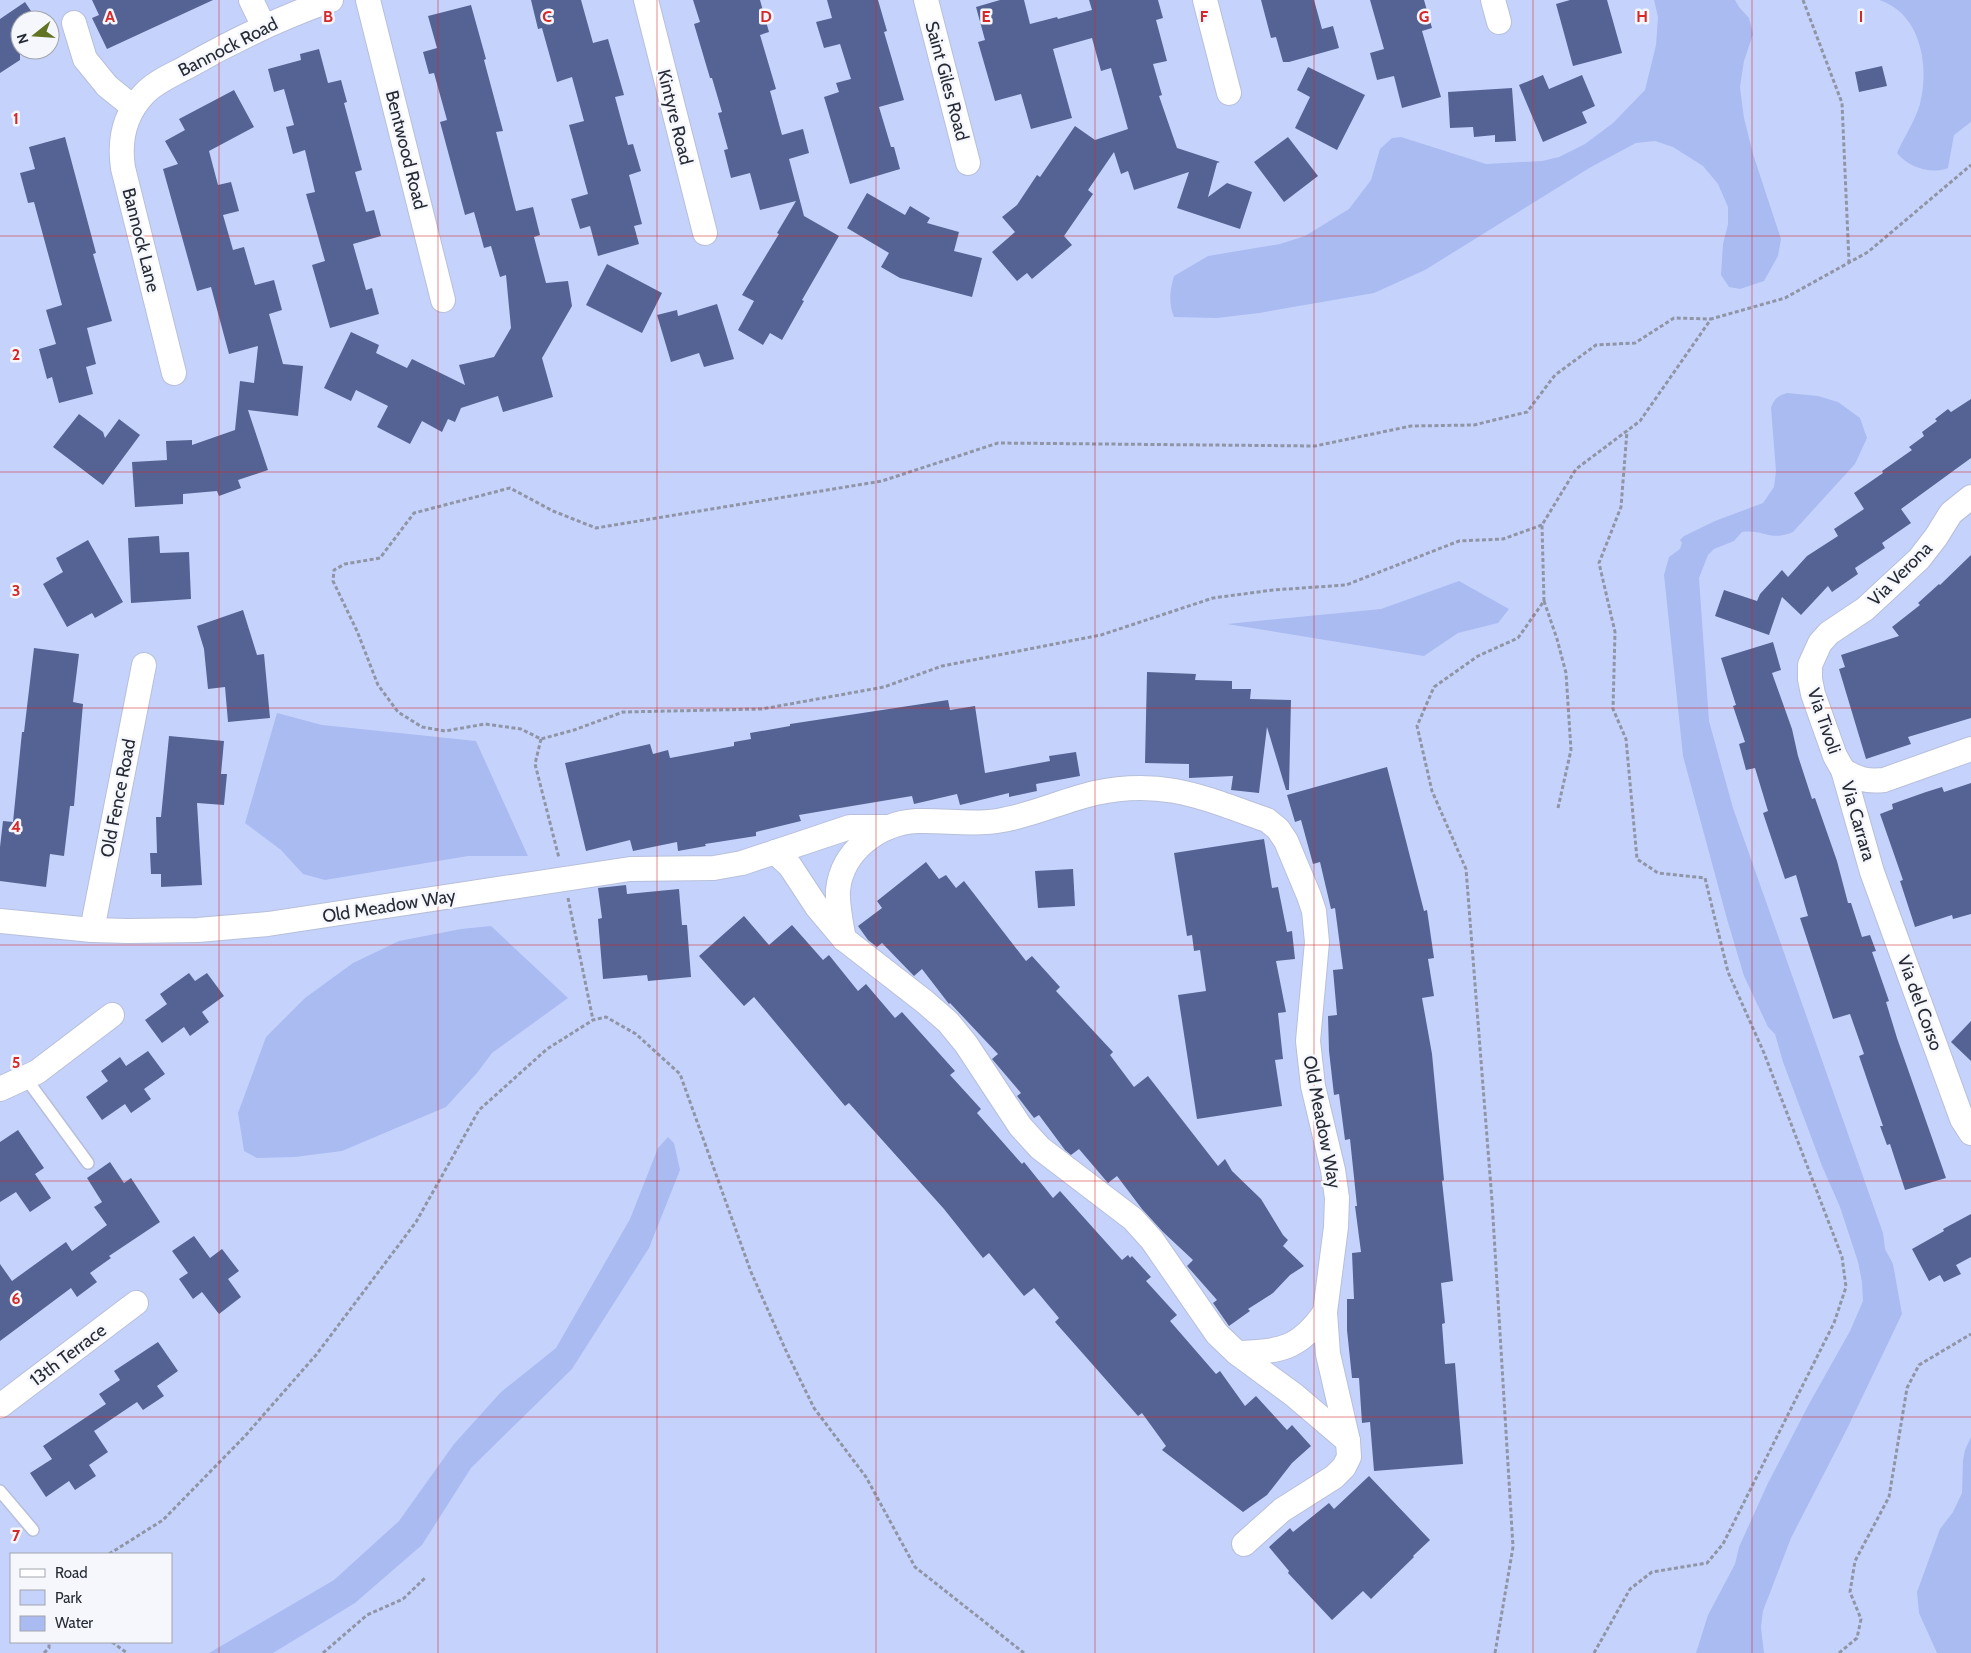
<svg xmlns="http://www.w3.org/2000/svg" width="1971" height="1653" font-family="Cabin,sans-serif">
<rect width="100%" height="100%" fill="#e2e9ff"/>
<path fill="#c5d3fc" fill-rule="evenodd" d="M0,0H1971V1653H0ZM20,20H50V50H20ZM11,1554H171V1642H11Z"/>
<g fill="#aabbf1">
<path d="M1654,0H1735L1739,7L1749,18L1753,34L1744,61L1740,87L1744,118L1753,154L1781,239L1778,256L1764,281L1740,289L1729,287L1721,275L1723,244L1728,224V207L1718,184L1703,166L1673,147L1655,141L1636,143L1591,167L1425,270L1374,293L1259,313L1217,318L1174,317C1168,302 1170,290 1174,276L1208,256L1280,244L1305,236L1349,209L1371,180L1380,149L1392,138L1401,137L1486,164L1542,161L1559,157L1585,144L1613,123L1645,90L1656,45L1658,17Z"/>
<path d="M1879,0H1971V122L1954,135L1948,168C1931,175 1908,167 1897,153C1904,137 1915,121 1920,104C1930,67 1921,13 1879,0Z"/>
<path d="M1787,393L1818,396L1838,402L1860,418L1867,438L1855,464L1793,532C1771,542 1763,529 1742,532L1734,541L1714,549L1708,555L1699,578L1709,721L1733,808L1883,1233L1885,1249L1893,1264L1902,1314L1847,1429L1791,1538L1763,1611L1761,1627L1764,1653H1696L1708,1615L1735,1564L1739,1547L1768,1483L1809,1404L1850,1331L1863,1301L1862,1282L1858,1262L1840,1207L1822,1166L1783,1062L1775,1034L1768,1027L1744,976L1727,919L1683,756L1664,575L1669,557L1680,549L1682,543L1680,540L1684,536L1715,521L1763,503L1774,487L1776,471L1771,408C1774,399 1777,396 1787,393Z"/>
<polygon points="1459,581 1509,609 1498,623 1458,633 1424,656 1227,624 1381,609"/>
<polygon points="277,713 322,725 476,741 528,856 468,856 325,880 303,874 281,850 245,823"/>
<polygon points="491,926 568,998 492,1053 477,1073 446,1107 342,1151 295,1157 257,1158 244,1151 238,1113 266,1037 305,998 353,963 399,941 461,929"/>
<polygon points="668,1137 674,1143 680,1170 649,1248 572,1369 471,1468 422,1545 355,1603 273,1653 209,1653 334,1580 399,1521 454,1444 501,1392 556,1348 630,1219 658,1148"/>
<polygon points="1971,1437 1971,1653 1937,1653 1919,1613 1917,1592 1940,1529 1953,1512 1962,1493 1963,1460 1965,1450"/>
</g>
<g fill="#546393">
<polygon points="92,0 213,0 107,49 92,18 99,15"/>
<polygon points="531,0 581,0 593,43 608,39 624,95 615,97 628,145 633,144 641,171 629,175 642,224 634,226 639,244 598,256 590,226 580,229 571,199 588,194 569,125 584,121 572,77 557,82 542,28 538,29"/>
<polygon points="693,0 760,0 769,32 760,35 776,89 770,91 782,135 803,129 809,153 789,159 804,216 839,236 802,300 804,301 782,340 770,333 763,345 738,330 754,301 742,295 779,234 777,233 796,201 760,210 750,173 731,178 724,150 728,149 718,113 722,112 712,78 710,78 694,24 700,22"/>
<polygon points="827,0 878,0 887,31 884,32 904,100 879,107 891,147 894,147 900,169 850,184 824,97 839,92 836,83 851,79 840,44 824,48 816,22 832,18"/>
<polygon points="1000,0 1024,0 1030,24 1057,17 1058,19 1092,10 1089,0 1158,0 1163,18 1156,20 1167,61 1153,64 1162,95 1159,96 1177,148 1220,162 1217,163 1208,197 1227,183 1252,192 1240,229 1177,208 1189,172 1134,190 1128,171 1121,174 1114,152 1088,190 1093,194 1064,236 1072,245 1032,279 1027,273 1017,281 992,252 1015,232 1002,217 1017,205 1037,175 1040,177 1075,126 1095,140 1128,129 1111,68 1101,71 1092,38 1053,49 1072,118 1031,129 1021,94 995,101 978,42 985,40 976,7"/>
<polygon points="1261,0 1314,0 1322,29 1333,26 1339,48 1289,62 1283,62 1276,37 1271,38"/>
<polygon points="1370,0 1424,0 1432,28 1422,31 1441,97 1402,108 1394,76 1377,80 1370,53 1384,49"/>
<polygon points="1570,0 1607,0 1622,53 1573,66 1556,4"/>
<polygon points="25,2 37,20 20,20 20,60 0,73 0,19"/>
<polygon points="471,5 486,59 484,60 503,131 496,132 516,211 533,207 540,235 534,237 546,283 568,281 572,306 542,358 553,397 503,412 498,396 461,408 455,422 448,419 442,432 422,421 410,444 377,427 388,406 356,390 351,401 324,388 351,332 379,345 376,353 407,368 412,359 465,385 459,365 494,357 511,328 506,275 500,277 491,246 484,248 474,212 465,215 440,122 447,120 434,73 429,74 423,52 437,48 428,16"/>
<polygon points="319,49 328,83 341,80 347,102 344,103 362,170 355,172 366,212 374,210 381,236 353,244 366,290 372,288 379,314 330,328 312,265 325,261 306,194 315,192 305,150 293,154 286,127 294,125 284,89 274,92 268,69 301,60 300,54"/>
<polygon points="1882,66 1887,86 1859,92 1855,72"/>
<polygon points="1308,67 1365,95 1337,150 1295,128 1310,97 1297,90"/>
<polygon points="1543,75 1549,89 1582,75 1595,106 1582,112 1587,123 1543,142 1519,85"/>
<polygon points="1512,88 1516,141 1495,142 1495,135 1474,137 1473,127 1450,128 1448,92"/>
<polygon points="234,90 254,127 209,151 218,185 231,182 239,211 223,215 233,250 244,247 255,285 274,280 282,310 269,314 283,364 303,366 298,416 248,410 268,470 238,480 241,488 219,496 217,491 183,494 183,504 135,507 132,462 167,460 166,441 192,440 192,445 235,430 240,381 254,383 258,346 229,354 211,287 197,291 163,169 178,164 165,141 185,130 179,119"/>
<polygon points="65,137 96,253 93,254 112,321 87,328 96,364 86,367 93,394 59,403 52,377 47,379 39,349 56,344 46,310 62,305 34,202 28,203 20,173 35,169 29,147"/>
<polygon points="1288,137 1318,176 1284,202 1254,162"/>
<polygon points="867,193 905,215 910,206 930,218 927,223 959,232 954,251 982,258 972,297 900,278 881,267 889,253 847,228"/>
<polygon points="607,264 662,293 642,333 586,305"/>
<polygon points="717,304 734,359 704,367 699,353 671,362 657,315 677,310 678,316"/>
<polygon points="1971,399 1971,458 1901,509 1911,523 1882,543 1885,548 1855,568 1858,574 1832,592 1828,586 1801,615 1782,597 1769,635 1715,616 1724,590 1757,601 1760,594 1782,570 1788,577 1807,556 1838,536 1834,529 1864,509 1854,493 1883,473 1882,471 1912,450 1909,447 1924,436 1922,432 1937,421 1935,419 1948,409 1951,412"/>
<polygon points="79,414 103,432 105,438 119,419 140,435 103,485 53,447"/>
<polygon points="159,536 160,553 189,552 191,599 131,603 128,538"/>
<polygon points="88,540 123,602 95,618 92,613 67,627 43,584 63,572 56,558"/>
<polygon points="1971,555 1971,718 1908,737 1911,744 1866,759 1839,669 1845,667 1841,655 1899,636 1892,627 1920,605 1918,603 1939,584 1940,585"/>
<polygon points="243,610 257,655 264,654 270,718 228,722 225,687 208,689 204,649 197,626"/>
<polygon points="1773,642 1781,670 1772,673 1792,729 1798,756 1812,799 1815,798 1837,861 1848,903 1851,903 1862,937 1870,935 1876,951 1872,952 1889,1001 1886,1002 1897,1038 1946,1178 1905,1190 1890,1144 1887,1145 1880,1126 1883,1126 1859,1056 1864,1054 1850,1014 1833,1019 1800,918 1808,916 1796,875 1785,879 1763,813 1768,811 1755,768 1746,770 1739,744 1745,742 1733,706 1736,705 1721,658"/>
<polygon points="34,648 79,654 73,702 83,704 74,806 70,806 64,856 50,854 46,887 0,881 0,847 3,821 13,822 22,732 24,732"/>
<polygon points="1147,672 1196,674 1195,680 1232,681 1232,689 1251,689 1250,699 1291,700 1289,790 1286,790 1267,727 1259,793 1231,790 1233,776 1189,778 1189,764 1145,763"/>
<polygon points="948,700 950,710 975,706 985,773 1050,761 1049,756 1076,752 1080,776 1036,784 1037,791 1009,797 1009,793 960,805 957,794 914,804 912,796 846,807 799,815 801,821 756,832 756,836 705,844 706,846 678,851 677,842 633,851 630,840 586,851 565,763 650,744 653,754 668,750 670,758 734,746 734,742 751,739 750,733 790,726 790,724"/>
<polygon points="169,736 224,741 221,774 227,774 224,805 197,803 202,885 161,887 161,874 151,874 150,853 157,853 156,817 161,817"/>
<polygon points="1387,767 1424,911 1427,910 1434,958 1428,959 1434,996 1422,998 1432,1054 1444,1180 1442,1181 1453,1281 1441,1283 1445,1323 1442,1324 1445,1364 1455,1363 1463,1464 1374,1471 1370,1422 1362,1423 1359,1378 1352,1378 1347,1330 1347,1299 1354,1299 1352,1253 1361,1252 1355,1206 1357,1206 1350,1139 1345,1140 1339,1094 1334,1095 1329,1051 1328,1016 1337,1015 1333,970 1343,969 1335,908 1331,909 1320,862 1313,864 1301,820 1295,822 1287,795"/>
<polygon points="1971,783 1971,914 1953,919 1952,915 1915,927 1900,881 1903,880 1880,814 1893,809 1892,804 1926,792 1942,787 1944,792"/>
<polygon points="1264,839 1272,888 1278,887 1287,932 1292,931 1295,959 1276,961 1286,1012 1278,1013 1283,1059 1275,1060 1282,1106 1197,1119 1178,995 1206,991 1200,950 1194,951 1192,935 1187,936 1174,853"/>
<polygon points="926,862 939,879 946,875 956,888 964,881 1026,961 1032,956 1060,987 1056,991 1113,1052 1110,1055 1134,1087 1148,1076 1218,1166 1225,1159 1232,1171 1261,1199 1283,1235 1288,1240 1283,1246 1304,1266 1290,1275 1273,1293 1248,1309 1250,1311 1229,1326 1213,1303 1217,1300 1187,1266 1193,1260 1163,1232 1142,1209 1117,1176 1108,1183 1079,1149 1071,1155 1065,1150 1039,1115 1034,1118 1017,1096 1021,1093 992,1059 998,1054 950,1003 949,1004 922,969 914,976 882,943 877,947 868,940 858,926 882,908 877,901"/>
<polygon points="1073,869 1075,906 1038,908 1035,871"/>
<polygon points="626,885 627,894 679,889 682,925 687,925 691,977 648,981 647,975 603,979 598,919 602,918 598,888"/>
<polygon points="744,916 769,945 792,925 823,960 829,955 858,991 866,984 895,1018 902,1012 955,1071 950,1075 981,1109 977,1113 1022,1164 1024,1162 1053,1198 1060,1191 1122,1260 1128,1255 1130,1258 1132,1256 1151,1277 1146,1281 1177,1315 1170,1321 1216,1374 1220,1371 1245,1406 1256,1396 1287,1430 1292,1425 1311,1446 1292,1463 1267,1495 1243,1512 1162,1450 1166,1446 1142,1413 1138,1416 1055,1322 1059,1318 1034,1288 1024,1296 989,1253 983,1258 944,1209 849,1103 845,1106 754,997 744,1006 699,956"/>
<polygon points="189,973 195,981 207,973 224,996 202,1012 209,1022 190,1036 184,1027 162,1043 145,1020 167,1004 160,994"/>
<polygon points="1971,1021 1971,1061 1951,1042"/>
<polygon points="148,1051 165,1074 144,1089 151,1099 131,1113 125,1104 102,1120 86,1097 108,1081 101,1071 120,1057 126,1066"/>
<polygon points="18,1130 44,1168 35,1174 51,1198 30,1212 16,1192 0,1202 0,1142"/>
<polygon points="110,1162 124,1183 131,1178 160,1222 109,1256 111,1258 90,1273 97,1282 77,1297 71,1288 0,1341 0,1264 12,1281 66,1242 72,1251 107,1225 94,1207 102,1202 87,1178"/>
<polygon points="1971,1214 1971,1257 1956,1265 1961,1274 1944,1282 1940,1275 1929,1281 1912,1249 1944,1231 1943,1229"/>
<polygon points="194,1236 210,1258 222,1249 239,1271 228,1279 241,1297 219,1314 202,1292 193,1299 179,1279 188,1273 172,1251"/>
<polygon points="158,1342 178,1371 157,1386 164,1396 143,1410 137,1402 94,1431 108,1452 89,1465 96,1476 75,1490 69,1481 46,1497 30,1473 52,1459 43,1446 106,1404 99,1394 120,1380 114,1371"/>
<polygon points="1369,1476 1430,1540 1413,1556 1414,1557 1371,1599 1363,1591 1332,1620 1288,1573 1289,1571 1269,1547 1290,1528 1293,1532 1329,1503 1334,1509"/>
</g>
<g fill="none" stroke-linecap="round" stroke-linejoin="round">
<g stroke="#b7bfda" stroke-width="14">
<g id="service">
<polyline points="25,1077 88,1163"/>
<polyline points="0,1491 33,1530"/>
</g>
</g>
<g stroke="#b7bfda" stroke-width="26">
<g id="minor">
<polyline points="251,0 264,27"/>
<polyline points="368,0 443,300"/>
<polyline points="646,0 705,233"/>
<polyline points="926,0 968,163"/>
<polyline points="1205,0 1229,93"/>
<polyline points="1493,0 1499,22"/>
<polyline points="74,23 85,59 107,86 133,107"/>
<path d="M174,373L123,168C119,141 124,115 144,94C155,82 172,75 185,68C232,41 280,18 331,0"/>
<polyline points="1971,497 1951,513 1936,537 1919,559 1865,609 1829,633 1820,643 1810,665 1810,679 1813,694 1835,756 1843,770 1872,872 1962,1119 1971,1133"/>
<path d="M1843,770C1857,779 1867,782 1884,780L1971,749"/>
<polyline points="775,852 790,866 817,907 844,939 925,1002 948,1022 966,1044 1020,1126 1040,1148 1133,1219 1152,1240 1217,1334 1237,1353 1294,1395 1348,1441"/>
<polyline points="0,921 92,930 128,931 198,930 268,924 630,869 714,868 742,863 850,827 888,827"/>
<polyline points="92,930 144,665"/>
<path d="M844,939C841,923 837,906 838,890C842,851 879,823 917,821C944,820 971,825 997,821C1031,816 1061,801 1095,793C1163,778 1204,798 1267,820L1278,829L1286,841L1309,896L1314,911L1317,942L1308,1041L1313,1086L1333,1170L1337,1198L1336,1227L1325,1312L1328,1354L1348,1441L1349,1457L1344,1467L1334,1477L1282,1510L1244,1544"/>
<polyline points="0,1089 37,1072 112,1015"/>
<path d="M1237,1353C1280,1351 1299,1350 1325,1312"/>
<polyline points="0,1406 136,1303"/>
</g>
</g>
<g stroke="#9095a6" stroke-width="3" stroke-dasharray="4 2.5" stroke-linecap="butt">
<polyline points="1803,0 1842,103 1849,262"/>
<polyline points="1542,525 1503,539 1459,541 1346,585 1273,590 1213,598 1101,635 942,666 884,687 762,709 623,712 574,730 541,739 521,729 485,724 445,731 422,727 398,712 378,685 357,631 333,581 334,570 345,564 380,558 414,513 510,488 553,511 596,528 882,481 998,443 1315,446 1411,426 1474,425 1527,412 1555,375 1596,345 1635,343 1674,318 1711,319"/>
<polyline points="1544,601 1557,639 1566,673 1571,750 1558,808"/>
<polyline points="541,739 535,764 559,858"/>
<polyline points="568,898 593,1020"/>
<polyline points="109,1554 163,1520 245,1436 316,1355 416,1222 479,1110 547,1049 593,1020 606,1017 636,1034 680,1074 751,1272 787,1353 814,1408 866,1477 915,1567 1024,1653"/>
<polyline points="112,1642 127,1653"/>
<polyline points="44,1653 49,1648 49,1642"/>
<polyline points="323,1653 367,1615 403,1599 426,1577"/>
<polyline points="1495,1653 1513,1547 1492,1201 1466,869 1432,791 1417,726 1434,687 1478,656 1518,638 1544,601 1542,525 1576,469 1640,421 1711,319 1785,298 1868,252 1971,165"/>
<polyline points="1594,1653 1630,1589 1652,1572 1707,1563 1723,1544 1834,1323 1846,1287 1842,1257 1764,1053 1728,972 1705,878 1658,873 1637,859 1626,739 1613,709 1615,632 1599,563 1621,507 1627,431"/>
<polyline points="1839,1653 1857,1638 1861,1619 1850,1592 1855,1561 1889,1497 1907,1388 1919,1365 1971,1334"/>
</g>
<use href="#service" stroke="#fff" stroke-width="11"/>
<use href="#minor" stroke="#fff" stroke-width="24"/>
</g>
<path fill="none" stroke="#d62828" stroke-width="1" stroke-opacity="0.55" d="M219,0V1653M438,0V1653M657,0V1653M876,0V1653M1095,0V1653M1314,0V1653M1533,0V1653M1752,0V1653M0,236H1971M0,472H1971M0,708H1971M0,945H1971M0,1181H1971M0,1417H1971"/>
<g text-anchor="middle" dominant-baseline="central" stroke-width="5" stroke-linejoin="round" paint-order="stroke">
<g font-size="18" fill="#262a34" stroke="#f5f7fc">
<text transform="translate(228 47) rotate(-27)">Bannock Road</text>
<text transform="translate(947 81) rotate(75)">Saint Giles Road</text>
<text transform="translate(675 117) rotate(76)">Kintyre Road</text>
<text transform="translate(406 150) rotate(76)">Bentwood Road</text>
<text transform="translate(141 240) rotate(76)">Bannock Lane</text>
<text transform="translate(1900 574) rotate(-45)">Via Verona</text>
<text transform="translate(1824 721) rotate(71)">Via Tivoli</text>
<text transform="translate(118 798) rotate(-79)">Old Fence Road</text>
<text transform="translate(1858 821) rotate(74)">Via Carrara</text>
<text transform="translate(389 906) rotate(-9)">Old Meadow Way</text>
<text transform="translate(1920 1003) rotate(70)">Via del Corso</text>
<text transform="translate(1322 1122) rotate(79)">Old Meadow Way</text>
<text transform="translate(68 1355) rotate(-37)">13th Terrace</text>
</g>
</g>
<g font-size="16" text-anchor="middle" font-weight="bold" fill="#d62828" stroke="#f5f7fc" stroke-width="5" stroke-linejoin="round" paint-order="stroke">
<text x="110" y="22">A</text>
<text x="328" y="22">B</text>
<text x="547" y="22">C</text>
<text x="766" y="22">D</text>
<text x="986" y="22">E</text>
<text x="1204" y="22">F</text>
<text x="1424" y="22">G</text>
<text x="1642" y="22">H</text>
<text x="1861" y="22">I</text>
<text x="16" y="124">1</text>
<text x="16" y="360">2</text>
<text x="16" y="596">3</text>
<text x="16" y="832">4</text>
<text x="16" y="1068">5</text>
<text x="16" y="1304">6</text>
<text x="16" y="1541">7</text>
</g>
<rect x="10" y="1553" width="162" height="90" fill="#f5f7fc" stroke="#a2a5ac"/>
<rect x="20" y="1569" width="25" height="8" fill="#ffffff" stroke="#a2a5ac"/>
<text x="55" y="1578" font-size="15" fill="#262a34">Road</text>
<rect x="20" y="1590" width="25" height="15" fill="#c5d3fc" stroke="#a2a5ac"/>
<text x="55" y="1603" font-size="15" fill="#262a34">Park</text>
<rect x="20" y="1616" width="25" height="15" fill="#aabbf1" stroke="#a2a5ac"/>
<text x="55" y="1628" font-size="15" fill="#262a34">Water</text>
<g transform="translate(35 35) rotate(253)"><circle r="24" fill="#f5f7fc" stroke="#a2a5ac"/>
<path d="M0-4L9 19L0 12L-9 19Z" fill="#627321"/>
<text y="-8" font-size="14" font-weight="bold" text-anchor="middle" fill="#262a34">N</text>
</g>
</svg>
